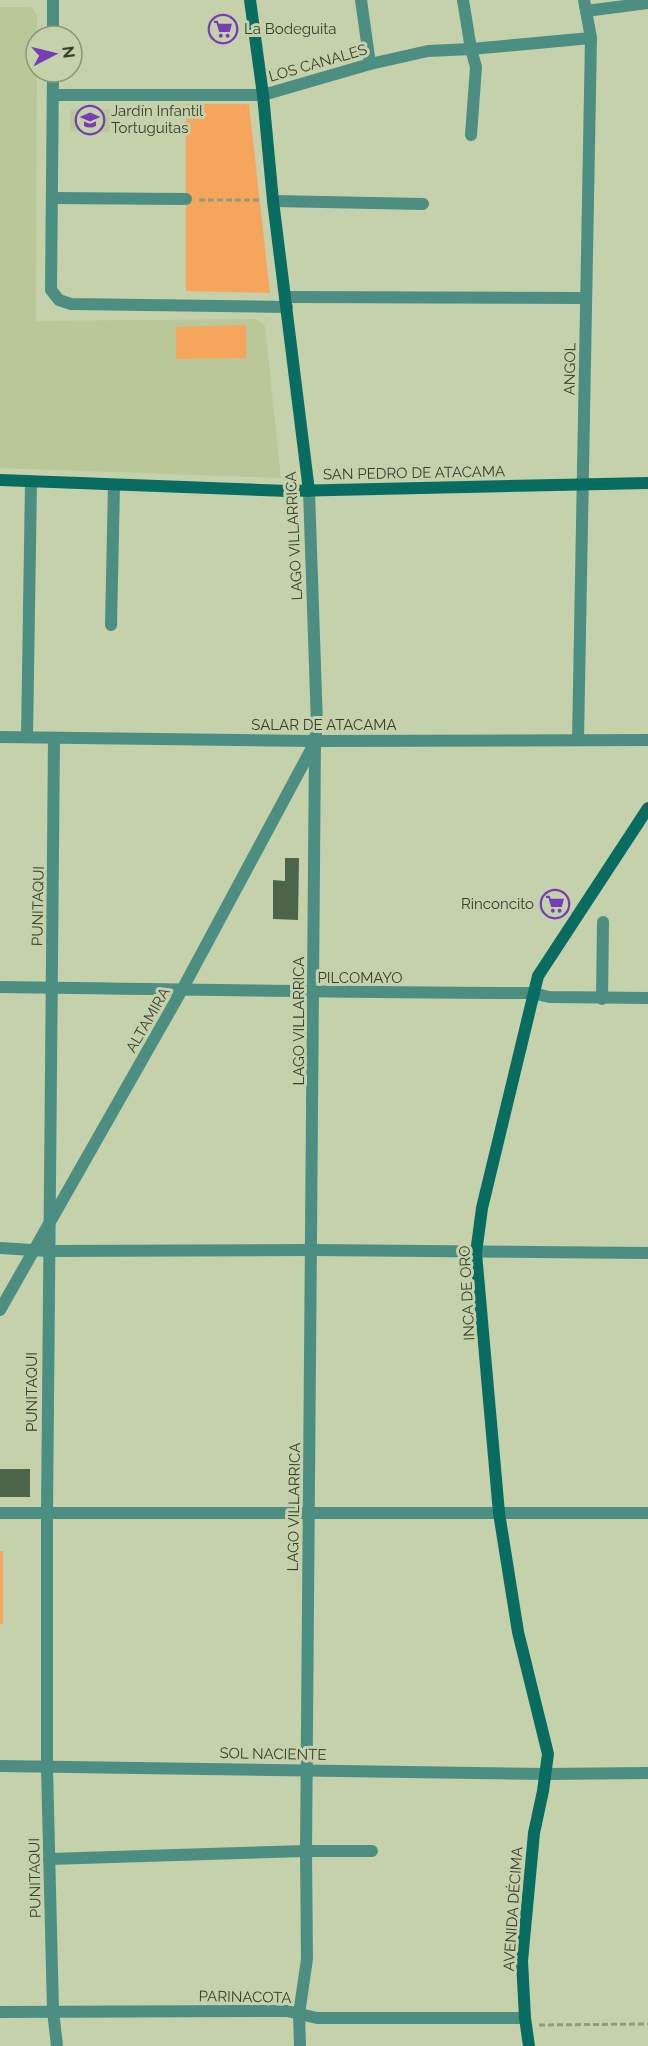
<svg xmlns="http://www.w3.org/2000/svg" width="648" height="2046" font-family="Raleway,sans-serif">
<rect width="100%" height="100%" fill="#c5d1aa"/>
<g fill="#b9c799">
<polygon points="0,7 31,7 37,15 36,321 256,319 265,326 281,478 0,468"/>
<polygon points="70,109 110,109 110,132 70,131"/>
</g>
<g fill="#f6a65c">
<polygon points="186,104 249,104 270,293 186,291"/>
<polygon points="246,325 246,358 176,359 176,327"/>
<rect x="0" y="1551" width="3" height="73"/>
</g>
<g fill="#4c6549">
<polygon points="285,858 299,858 298,920 273,919 273,880 285,881"/>
<rect x="0" y="1469" width="30" height="28"/>
</g>
<g fill="none" stroke-linecap="round" stroke-linejoin="round">
<g stroke="#929c7d" stroke-width="3" stroke-dasharray="6 3" stroke-linecap="butt">
<polyline points="199,200 259,200"/>
<polyline points="539,2025 648,2024"/>
</g>
<g stroke="#4d8e83" stroke-width="12">
<polyline points="361,0 370,64"/>
<polyline points="463,0 471,49 476,67 471,135"/>
<polyline points="586,11 648,3"/>
<polyline points="53,36 53,0"/>
<polyline points="53,72 51,290 59,300 71,304 287,307"/>
<polyline points="53,95 263,95 370,64 428,51 471,49 591,38"/>
<polyline points="52,198 186,199"/>
<polyline points="273,201 423,204"/>
<polyline points="285,297 586,298"/>
<polyline points="111,625 114,485"/>
<polyline points="0,737 315,741 648,740"/>
<polyline points="27,737 31,482"/>
<polyline points="54,738 47,1513 47,1767 53,2011 57,2046"/>
<polyline points="578,740 591,38 584,0"/>
<path d="M0,987C178,989 356,993 533,993L549,997L648,998"/>
<polyline points="602,999 603,922"/>
<polyline points="0,1248 48,1251 312,1250 648,1253"/>
<polyline points="0,1310 183,988 314,744"/>
<polyline points="0,1513 648,1513"/>
<polyline points="0,1766 546,1774 648,1773"/>
<polyline points="49,1859 306,1851 372,1851"/>
<polyline points="0,2012 287,2011 317,2018 525,2018"/>
<polyline points="300,2046 299,2014 307,1959 306,1851 315,741 317,725 309,491"/>
</g>
<g stroke="#086c60" stroke-width="12">
<polyline points="250,0 263,95 273,201 309,491"/>
<polyline points="0,480 288,491 648,483"/>
<polyline points="529,2046 525,2018 522,1961 534,1833 543,1791 548,1754 518,1632 499,1513 476,1253 482,1208 538,976 648,808"/>
</g>
</g>
<defs>
<g id="supermarket-ring" transform="scale(1.5)"><circle r="9.5" fill="#c5d1aa" stroke="#753eb4" stroke-width="1.5"/><path d="M-6-5.5h2.5l.6 2H6L4.5 2H-2.5L-4.4-4H-6ZM-1.5 3.2a1.3 1.3 0 1 0 .1 0ZM3 3.2a1.3 1.3 0 1 0 .1 0Z" fill="#753eb4"/></g>
<g id="school-ring" transform="scale(1.5)"><circle r="9.5" fill="#c5d1aa" stroke="#753eb4" stroke-width="1.5"/><path d="M0-5L7-2L0 1L-7-2ZM-4 1L0 2.5L4 1V4Q0 6-4 4Z" fill="#753eb4"/></g>
</defs>
<g fill-rule="evenodd">
<use href="#supermarket-ring" x="223" y="29"/>
<use href="#school-ring" x="90" y="120"/>
<use href="#supermarket-ring" x="555" y="904"/>
</g>
<g text-anchor="middle" dominant-baseline="central" stroke-width="6" stroke-linejoin="round" paint-order="stroke">
<g font-size="15" fill="#393e2e" stroke="#c5d1aa" text-anchor="start">
<text x="244" y="29">La Bodeguita</text>
<text x="111" y="111">Jardín Infantil<tspan x="111" dy="17">Tortuguitas</tspan></text>
<text x="534" y="904" text-anchor="end">Rinconcito</text>
</g>
<g font-size="15" fill="#393e2e" stroke="#c5d1aa">
<text transform="translate(318 63) rotate(-16)">LOS CANALES</text>
<text transform="translate(570 369) rotate(-89)">ANGOL</text>
<text transform="translate(414 473) rotate(-1)">SAN PEDRO DE ATACAMA</text>
<text transform="translate(294 536) rotate(-93)">LAGO VILLARRICA</text>
<text x="324" y="725">SALAR DE ATACAMA</text>
<text transform="translate(38 906) rotate(-89)">PUNITAQUI</text>
<text x="360" y="978">PILCOMAYO</text>
<text transform="translate(148 1020) rotate(-60)">ALTAMIRA</text>
<text transform="translate(299 1021) rotate(-90)">LAGO VILLARRICA</text>
<text transform="translate(467 1293) rotate(-93)">INCA DE ORO</text>
<text transform="translate(32 1392) rotate(-90)">PUNITAQUI</text>
<text transform="translate(294 1507) rotate(-89)">LAGO VILLARRICA</text>
<text transform="translate(273 1754) rotate(1)">SOL NACIENTE</text>
<text transform="translate(35 1878) rotate(-91)">PUNITAQUI</text>
<text transform="translate(513 1909) rotate(-86)">AVENIDA DÉCIMA</text>
<text transform="translate(245 1997) rotate(1)">PARINACOTA</text>
</g>
</g>
<g transform="translate(54 54) rotate(83)"><circle r="28" fill="#c5d1aa" stroke="#8d9678" stroke-width="1.5"/>
<path d="M0-4.5L10 22L0 15L-10 22Z" fill="#753eb4"/>
<text y="-9" font-size="16" font-weight="bold" text-anchor="middle" fill="#393e2e">N</text>
</g>
</svg>
